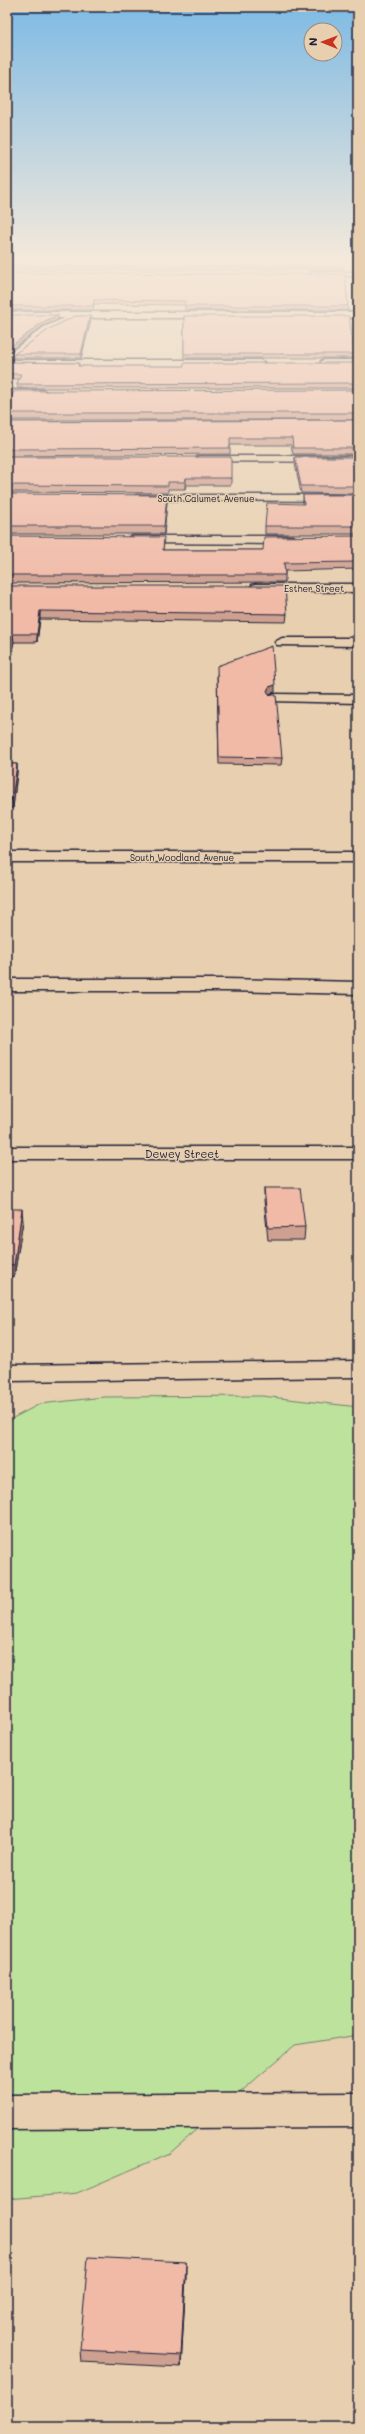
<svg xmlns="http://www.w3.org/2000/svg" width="365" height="2434" font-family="Mali,sans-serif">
<rect width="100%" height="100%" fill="#e7cfaf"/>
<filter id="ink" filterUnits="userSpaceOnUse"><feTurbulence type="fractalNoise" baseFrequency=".025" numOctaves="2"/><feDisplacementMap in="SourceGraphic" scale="8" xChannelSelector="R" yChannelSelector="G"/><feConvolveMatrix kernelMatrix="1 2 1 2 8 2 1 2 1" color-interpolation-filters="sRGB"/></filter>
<g filter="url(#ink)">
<polygon fill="#bce29c" stroke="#6f826c" points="262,1396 358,1407 358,2035 295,2045 170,2153 77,2193 7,2199 7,1425 13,1418 40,1404 104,1397"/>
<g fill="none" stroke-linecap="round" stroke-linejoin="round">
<g stroke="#22223b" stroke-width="3">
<g id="lane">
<polygon points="7,390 43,390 48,393 43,396 7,396"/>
<polygon points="201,456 358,456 358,462 197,461 197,457"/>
<polygon points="133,536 293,536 299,540 293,544 129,543 127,540 129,537"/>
<polygon points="282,638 358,638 358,646 277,645 275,642"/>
<polygon points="7,979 225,979 358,982 358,994 225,991 7,991"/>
<polygon points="358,1361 358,1377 7,1381 7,1365"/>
<polygon points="358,2093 358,2127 7,2129 7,2095"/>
</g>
</g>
<g stroke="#22223b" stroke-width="3">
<g id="street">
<rect x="311" y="272" width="47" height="4"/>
<polygon points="7,312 358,312 358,318 75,318 50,331 7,362 7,355 44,327 65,318 7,318"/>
<polygon points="136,495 358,495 358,501 132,500 130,498"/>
<polygon points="256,584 358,584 358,592 252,591 250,588 252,585"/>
<polygon points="275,694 358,695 358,703 270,701 268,698 270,695"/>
<rect x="7" y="1147" width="351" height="12"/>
</g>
</g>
<g stroke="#22223b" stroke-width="3">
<g id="secondary">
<polygon points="7,360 260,360 265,363 260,366 7,366"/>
<polygon points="324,360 358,360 358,366 321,365 321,361"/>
<rect x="7" y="852" width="351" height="10"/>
</g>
</g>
<use href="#lane" fill="#e7cfaf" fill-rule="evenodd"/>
<use href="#street" fill="#e7cfaf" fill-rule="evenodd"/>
<use href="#secondary" fill="#e7cfaf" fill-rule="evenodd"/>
</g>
<g fill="#cea090" stroke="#22223b">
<polygon points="7,258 344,267 344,270 7,270"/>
<polygon points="7,273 348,306 348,310 185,310 185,305 94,304 93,310 7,310"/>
<polygon points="184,316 354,354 354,358 184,358"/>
<polygon points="91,320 81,358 14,358 14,354"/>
<polygon points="7,362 79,363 79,366 357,383 357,388 18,388 17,384 20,379 7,379"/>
<polygon points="358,390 358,420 10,420 9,416 7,416 7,407"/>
<polygon points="358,420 358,454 293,454 291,445 230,445 230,454 7,456 7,422"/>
<polygon points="7,457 231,478 231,485 186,485 185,489 168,489 168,493 7,492"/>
<polygon points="295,457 358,457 358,494 301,493 295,464"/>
<polygon points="7,494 167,502 164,534 7,534"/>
<polygon points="303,495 358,495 358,534 265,534 265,526 303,504"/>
<polygon points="7,536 164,544 163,550 263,550 358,536 358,569 285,571 285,582 7,583"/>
<polygon points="7,586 287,614 286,622 40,619 37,642 14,642 7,669"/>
<polygon points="217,674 275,692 269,694 282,758 281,765 219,764"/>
<polygon points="7,764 17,764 17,773 13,808 7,808"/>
<polygon points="264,1188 305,1227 304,1240 268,1240 264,1200"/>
<polygon points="7,1209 23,1221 14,1277 7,1277"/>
<polygon points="186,2275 181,2367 81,2362 80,2350"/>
</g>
<g fill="#a88275" stroke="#22223b">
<polygon points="58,315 58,320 43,326 7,353 7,349 43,322"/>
<polygon points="90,316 91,320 81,358 81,354"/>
<polygon points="186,478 186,485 185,489 185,482"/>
<polygon points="167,495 167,502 164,534 164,526"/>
<polygon points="40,611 40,619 37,642 37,634"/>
<polygon points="13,634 14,642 7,669 7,659"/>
<polygon points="275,685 275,692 269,694 267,691 269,687"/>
<polygon points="17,764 17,773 13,808 12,799"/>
<polygon points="22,1209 23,1221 14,1277 14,1265"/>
<polygon points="186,2262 186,2275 181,2367 181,2355"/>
</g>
<g fill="#f0baa7" stroke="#22223b">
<polygon points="7,258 343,258 344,267 7,266"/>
<polygon points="7,273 345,274 348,306 185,306 185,301 94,300 93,306 7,306"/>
<polygon points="7,315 58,315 43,322 7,349"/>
<polygon points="75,316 90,316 81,354 14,354 51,328"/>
<polygon points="184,316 349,316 354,354 184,354"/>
<polygon points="7,362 79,363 78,366 184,366 184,363 355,363 357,383 17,384 21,374 7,374"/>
<polygon points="358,390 358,413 9,413 10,410 7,410 7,407 14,391"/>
<polygon points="358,420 358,448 293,448 292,438 230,438 230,448 7,449 7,422"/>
<polygon points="7,457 231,457 231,478 186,478 185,482 168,482 168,486 7,485"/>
<polygon points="295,457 358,457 358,486 301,486"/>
<polygon points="7,494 167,495 164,526 7,526"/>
<polygon points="303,495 358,495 358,526 265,526 267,503 304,504"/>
<polygon points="7,536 164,537 163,550 263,550 264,537 358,536 358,562 284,563 285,575 7,575"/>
<polygon points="7,586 285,586 287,614 40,611 37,634 13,634 7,659"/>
<polygon points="272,646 275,685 269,687 267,691 270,695 276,695 282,758 219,757 217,666"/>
<polygon points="7,764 17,764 12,799 7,799"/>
<polygon points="264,1188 300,1188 305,1227 268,1228"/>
<polygon points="7,1209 22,1209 14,1265 7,1264"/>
<polygon points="88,2257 186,2262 181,2355 80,2350"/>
</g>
</g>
<linearGradient id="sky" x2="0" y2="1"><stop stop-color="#7dbae4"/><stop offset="0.43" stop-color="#f4e9db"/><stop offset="1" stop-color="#f4e9db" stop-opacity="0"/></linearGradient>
<rect width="365" height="599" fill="url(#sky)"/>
<g text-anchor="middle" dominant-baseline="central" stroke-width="3" stroke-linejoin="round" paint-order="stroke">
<g font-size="9" fill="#22223b" stroke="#e7cfaf">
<text x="206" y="498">South Calumet Avenue</text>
<text x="314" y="588">Esther Street</text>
<text x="182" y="857">South Woodland Avenue</text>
</g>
<g font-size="11" fill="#22223b" stroke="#e7cfaf">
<text x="182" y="1153">Dewey Street</text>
</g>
</g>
<rect width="365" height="2434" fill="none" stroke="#e7cfaf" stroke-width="24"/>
<rect x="12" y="12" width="341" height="2410" fill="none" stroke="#22223b" stroke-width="1.5" filter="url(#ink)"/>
<g transform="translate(323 42) rotate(271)"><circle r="19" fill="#e7cfaf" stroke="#988a81"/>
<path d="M0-3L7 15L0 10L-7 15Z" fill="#c8321e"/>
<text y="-6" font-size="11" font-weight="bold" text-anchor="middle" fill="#22223b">N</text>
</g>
</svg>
